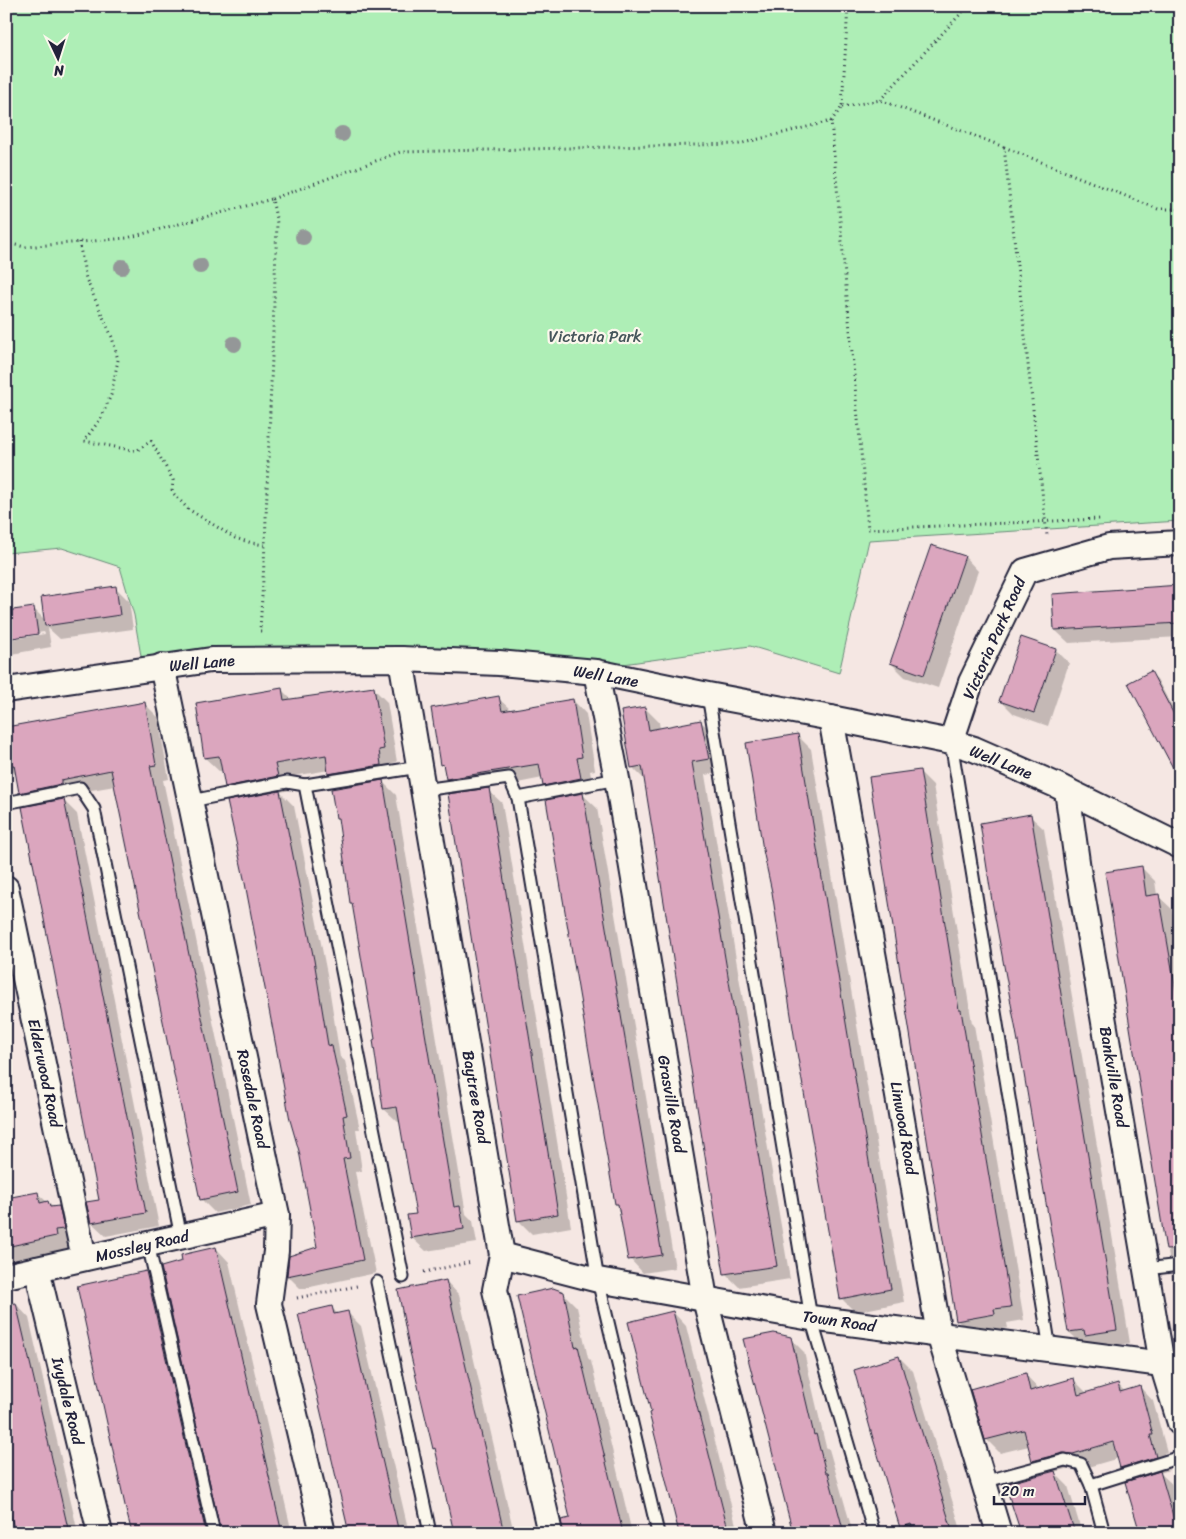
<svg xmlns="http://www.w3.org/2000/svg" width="1186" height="1539" font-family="Sriracha,sans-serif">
<rect width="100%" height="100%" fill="#f5e7e3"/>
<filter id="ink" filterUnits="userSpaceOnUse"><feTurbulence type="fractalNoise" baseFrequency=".02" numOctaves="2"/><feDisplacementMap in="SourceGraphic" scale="10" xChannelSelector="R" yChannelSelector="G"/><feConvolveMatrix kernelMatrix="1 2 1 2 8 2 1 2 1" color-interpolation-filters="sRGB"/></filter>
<g filter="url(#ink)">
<polygon fill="#aeeeb6" stroke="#688878" points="6,6 1180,6 1180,521 869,540 839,673 750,646 602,667 142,662 134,615 120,567 62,548 6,553"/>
<g fill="#0003">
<polygon points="932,546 965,557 978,571 938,688 905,677 891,663"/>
<polygon points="115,587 129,601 133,629 60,639 48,628 51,647 6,655 6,640 45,634 44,632 6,638 33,608 45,620"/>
<polygon points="1180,587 1180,637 1069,643 1055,630"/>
<polygon points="1022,638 1056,650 1069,663 1048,726 1014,714 1001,701"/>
<polygon points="1150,673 1157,679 1180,722 1180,766"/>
<polygon points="373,688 387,702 397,762 392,763 394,779 382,781 396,795 466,1214 473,1221 477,1243 426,1251 412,1238 417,1215 401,1122 398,1122 384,1109 377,1040 339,820 337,818 344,788 330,773 329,770 288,777 291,790 280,792 294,806 327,974 340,1057 345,1061 360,1129 356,1129 362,1171 355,1172 376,1273 301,1289 288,1276 319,1248 240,800 226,786 223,771 219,771 205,758 281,689 292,700"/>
<polygon points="498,698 512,711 573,700 586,714 595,770 590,771 594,792 582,794 597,808 675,1268 643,1273 630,1259 620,1208 616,1204 558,799 544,785 543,778 487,789 502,803 571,1227 532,1234 518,1220 462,793 447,779 445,768 441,764"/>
<polygon points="144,703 158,717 169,779 163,780 251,1205 215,1213 201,1199 115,786 74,793 74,798 63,800 77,814 159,1226 106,1236 92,1223 101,1201 34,806 20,792 17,776 7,766 6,762"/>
<polygon points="645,708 659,722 660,729 701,722 715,735 722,772 705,775 790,1279 739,1287 725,1273 646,781 632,767"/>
<polygon points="797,735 811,749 891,1230 904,1302 855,1312 841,1298"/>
<polygon points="919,771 933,785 972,1023 974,1025 1024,1320 1007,1323 1008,1328 970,1334 957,1320"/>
<polygon points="1030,816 1044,829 1130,1343 1100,1348 1083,1345 1069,1332"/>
<polygon points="1142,868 1155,881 1157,895 1172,909 1180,948 1180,1269 1169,1258 1107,873"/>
<polygon points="37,1193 54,1208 59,1207 72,1221 77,1242 68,1244 69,1249 6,1263 6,1199"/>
<polygon points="216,1248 229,1262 292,1533 222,1533 183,1262"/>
<polygon points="146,1272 160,1286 216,1533 133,1533"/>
<polygon points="1180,1273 1180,1332 1171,1275"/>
<polygon points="446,1281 459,1295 514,1533 455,1533 437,1451 434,1448"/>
<polygon points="563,1293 577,1307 588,1358 591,1361 632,1533 575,1533"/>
<polygon points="16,1304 29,1318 78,1533 17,1533"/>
<polygon points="331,1307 338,1314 347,1312 361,1326 409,1533 351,1533"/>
<polygon points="673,1312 686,1326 738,1533 681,1533"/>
<polygon points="790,1338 804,1352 826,1447 829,1449 853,1533 797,1533"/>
<polygon points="899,1357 913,1371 962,1533 903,1533 894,1500"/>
<polygon points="1025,1374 1039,1389 1074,1380 1087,1393 1118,1384 1125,1392 1140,1387 1153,1401 1167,1452 1164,1453 1169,1470 1160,1473 1174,1486 1180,1507 1180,1533 1141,1533 1135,1480 1121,1467 1119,1458 1088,1467 1077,1466 1054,1472 1068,1486 1082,1533 1022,1533 1047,1474 1033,1460 1029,1446 1000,1453 987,1440 971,1390"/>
</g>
<g fill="#dba6be" stroke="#22223b">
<polygon points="931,545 965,556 924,675 890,663"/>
<polygon points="1180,585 1180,623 1054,630 1052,594"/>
<polygon points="116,586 120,615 45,626 41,597"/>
<polygon points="34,607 38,634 6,639 6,611"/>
<polygon points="1021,637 1056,649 1034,713 999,701"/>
<polygon points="1151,671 1180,726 1180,781 1128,683"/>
<polygon points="374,687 384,749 379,750 381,765 328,774 326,755 275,764 278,776 225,787 219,756 204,758 196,703 282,688 284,700"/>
<polygon points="499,696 502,711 573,699 582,757 577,758 581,778 543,786 539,764 446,779 443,764 440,765 431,708"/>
<polygon points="145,702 156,765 150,766 238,1192 200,1200 111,770 61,780 61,784 19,793 14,765 6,766 6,727"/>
<polygon points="645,707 649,730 701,720 709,759 692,762 777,1266 724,1274 642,766 631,768 621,711"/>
<polygon points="798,734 878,1216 891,1289 840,1299 795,1041 772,892 763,850 746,743"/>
<polygon points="920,770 959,1010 961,1010 1011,1307 994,1309 995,1314 956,1321 869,777"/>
<polygon points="383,780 454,1207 460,1206 464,1229 411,1238 407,1215 416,1214 403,1142 397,1107 383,1109 373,1040 375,1039 352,903 350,903 348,888 338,818 336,818 331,789"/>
<polygon points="489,788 558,1214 517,1221 448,794"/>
<polygon points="280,791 314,960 328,1045 332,1046 347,1115 343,1116 350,1158 343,1159 363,1260 287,1276 289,1256 317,1247 299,1151 290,1120 245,883 227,801"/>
<polygon points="583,793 662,1255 628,1260 618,1204 615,1204 546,800"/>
<polygon points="64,799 146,1213 91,1223 86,1202 99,1200 22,807"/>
<polygon points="1031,814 1117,1330 1085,1335 1084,1330 1068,1332 1024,1074 992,901 980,823"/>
<polygon points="1142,866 1146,896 1159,894 1180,1014 1180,1249 1166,1250 1105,872"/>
<polygon points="38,1192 40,1203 48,1201 50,1207 59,1206 64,1229 55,1230 56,1236 6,1247 6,1198"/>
<polygon points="216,1247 244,1368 282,1533 221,1533 161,1267 182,1261 181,1255"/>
<polygon points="146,1271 206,1533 132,1533 126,1510 77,1286"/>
<polygon points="446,1280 474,1402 504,1533 454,1533 435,1448 433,1449 410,1352 398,1290"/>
<polygon points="553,1288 564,1292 575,1347 578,1346 623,1533 563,1533 561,1520 570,1518 517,1296"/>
<polygon points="16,1303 35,1384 69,1533 15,1533 6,1495 6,1304"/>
<polygon points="332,1306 334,1314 348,1311 399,1533 349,1533 298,1314"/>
<polygon points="673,1311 719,1494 729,1533 679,1533 658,1448 649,1413 651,1412 628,1322"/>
<polygon points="774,1333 791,1337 814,1435 816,1434 826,1473 828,1473 844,1533 793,1533 743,1339"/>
<polygon points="899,1356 912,1400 953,1533 914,1533 911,1524 900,1528 872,1435 854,1370"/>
<polygon points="1026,1373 1030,1391 1074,1378 1078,1395 1118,1383 1120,1392 1140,1386 1153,1435 1150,1435 1156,1457 1120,1468 1113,1442 1073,1454 1063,1453 1032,1461 1024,1430 985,1440 970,1389"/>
<polygon points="1055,1471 1075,1533 1021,1533 1005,1484"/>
<polygon points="1160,1471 1178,1533 1140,1533 1125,1482"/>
</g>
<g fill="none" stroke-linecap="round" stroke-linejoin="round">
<g stroke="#22223b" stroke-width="15">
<g id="service">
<polyline points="708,695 811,1318 874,1533"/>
<polyline points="951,742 1050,1349"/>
<polyline points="305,785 419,767"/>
<polyline points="423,790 509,778 518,798 598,1280 658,1533"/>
<polyline points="518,798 617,779"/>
<polyline points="191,801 287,782 305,785 403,1277"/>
<polyline points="6,803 80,788 94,809 181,1237"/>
<polyline points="148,1244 214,1533"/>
<polyline points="1146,1269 1180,1265"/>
<polyline points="377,1282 430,1533"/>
<polyline points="983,1482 1065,1460 1081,1464 1091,1485 1104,1533"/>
<polyline points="1091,1485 1180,1457"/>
</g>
</g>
<g stroke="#22223b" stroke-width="28">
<g id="minor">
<polyline points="401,659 502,1255 495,1290 550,1533"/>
<polyline points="162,666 277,1215 276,1251 269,1304 323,1533"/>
<polyline points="596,672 617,779 705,1299 764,1533"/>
<polyline points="6,690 211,660 401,659 499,663 596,672 708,695 831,718 951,742 974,749 1056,785 1180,846"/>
<polyline points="831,718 880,992 939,1334 999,1533"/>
<polyline points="951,742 971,682 1025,571 1109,547 1180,543"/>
<polyline points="1067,790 1078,869 1162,1364 1180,1423"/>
<polyline points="6,888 84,1258"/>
<polyline points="502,1255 598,1280 811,1318 1162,1364 1180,1364"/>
<polyline points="37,1269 100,1533"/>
<polyline points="6,1276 277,1215"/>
</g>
</g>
<g stroke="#22223b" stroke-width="3" stroke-dasharray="1 4" stroke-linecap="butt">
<polyline points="880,100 968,6"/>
<polyline points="842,107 880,100 1004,147 1047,536"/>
<polyline points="831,121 868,529 1101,519"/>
<polyline points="1004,147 1158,209 1180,209"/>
<polyline points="272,199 400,152 739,144 831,121 842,107 848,6"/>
<polyline points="79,242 86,279 112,337 118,360 111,395 101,418 84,441 136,451 151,441 173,480 172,492 188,509 235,538 252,543 265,545"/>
<polyline points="6,243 25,247 127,238 272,199 277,223 265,545 260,631 262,631"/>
<polyline points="424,1272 472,1262"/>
<polyline points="297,1298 357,1286"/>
</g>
<use href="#service" stroke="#fbf7ec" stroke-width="11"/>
<use href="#minor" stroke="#fbf7ec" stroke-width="24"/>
</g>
<g fill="#949798">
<circle cx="342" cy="134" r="8"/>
<circle cx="303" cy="237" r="8"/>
<circle cx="200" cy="266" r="8"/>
<circle cx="122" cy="267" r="8"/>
<circle cx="234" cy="344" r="8"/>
</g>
</g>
<g text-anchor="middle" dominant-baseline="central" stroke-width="4.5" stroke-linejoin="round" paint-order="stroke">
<g font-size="16" fill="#45555a" stroke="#fbf7ec">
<text x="595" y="336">Victoria Park</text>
</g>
<g font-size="16" fill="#22223b" stroke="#fbf7ec">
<text transform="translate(994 638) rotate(-66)">Victoria Park Road</text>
<text transform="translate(202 663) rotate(-5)">Well Lane</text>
<text transform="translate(606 676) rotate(10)">Well Lane</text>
<text transform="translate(1001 762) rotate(22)">Well Lane</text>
<text transform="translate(45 1073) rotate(78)">Elderwood Road</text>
<text transform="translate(1114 1077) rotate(80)">Bankville Road</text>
<text transform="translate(476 1097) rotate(80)">Baytree Road</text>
<text transform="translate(253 1099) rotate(78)">Rosedale Road</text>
<text transform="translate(672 1104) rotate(80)">Grasville Road</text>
<text transform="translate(904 1128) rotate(80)">Linwood Road</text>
<text transform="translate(142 1246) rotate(-13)">Mossley Road</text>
<text transform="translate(839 1321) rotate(8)">Town Road</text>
<text transform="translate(68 1401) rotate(76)">Ivydale Road</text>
</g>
</g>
<rect width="1186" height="1539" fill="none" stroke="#fbf7ec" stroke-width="25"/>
<rect x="12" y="12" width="1161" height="1514" fill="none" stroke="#22223b" stroke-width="2" filter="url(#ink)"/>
<g transform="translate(58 58) rotate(176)" stroke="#fbf7ec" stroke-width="4" paint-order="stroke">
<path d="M0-4L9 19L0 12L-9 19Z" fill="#22223b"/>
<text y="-8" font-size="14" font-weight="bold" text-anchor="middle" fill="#22223b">N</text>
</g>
<path d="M994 1496v8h91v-8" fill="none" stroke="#22223b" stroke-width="2.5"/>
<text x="1001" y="1496" font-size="15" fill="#22223b" stroke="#fbf7ec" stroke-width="4" paint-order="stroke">20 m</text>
</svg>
